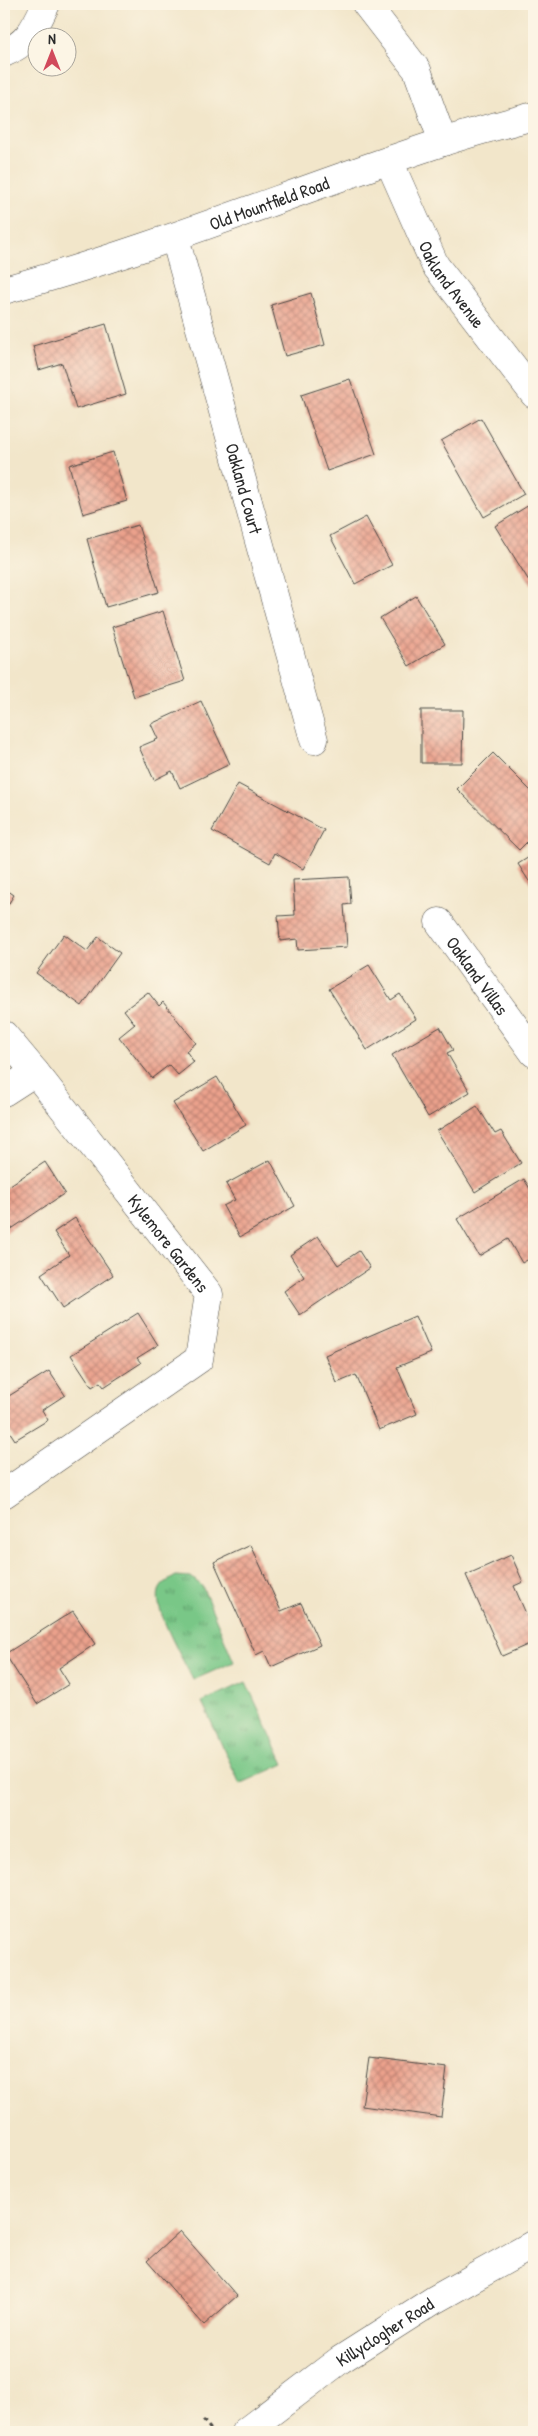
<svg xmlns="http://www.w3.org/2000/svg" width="538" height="2436" font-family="'Patrick Hand',sans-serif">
<defs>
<pattern id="grass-tufts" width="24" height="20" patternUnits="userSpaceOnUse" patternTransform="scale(1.25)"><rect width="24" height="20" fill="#79c787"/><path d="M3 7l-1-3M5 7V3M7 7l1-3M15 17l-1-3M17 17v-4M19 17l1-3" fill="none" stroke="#63a26f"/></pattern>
<pattern id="building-cross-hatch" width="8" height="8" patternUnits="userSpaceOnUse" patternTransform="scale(1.25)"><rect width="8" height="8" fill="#eba18c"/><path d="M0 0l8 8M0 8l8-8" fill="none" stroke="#bf8373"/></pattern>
</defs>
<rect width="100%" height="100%" fill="#fcf5e5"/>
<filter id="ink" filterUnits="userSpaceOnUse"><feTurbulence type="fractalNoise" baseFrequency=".02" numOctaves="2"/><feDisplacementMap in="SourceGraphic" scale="10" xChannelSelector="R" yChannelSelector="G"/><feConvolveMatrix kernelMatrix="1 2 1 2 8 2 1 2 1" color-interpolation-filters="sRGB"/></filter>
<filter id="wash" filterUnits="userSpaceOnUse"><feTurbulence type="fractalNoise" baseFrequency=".0096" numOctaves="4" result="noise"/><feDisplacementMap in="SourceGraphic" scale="20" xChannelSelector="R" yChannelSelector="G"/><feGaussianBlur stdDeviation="1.12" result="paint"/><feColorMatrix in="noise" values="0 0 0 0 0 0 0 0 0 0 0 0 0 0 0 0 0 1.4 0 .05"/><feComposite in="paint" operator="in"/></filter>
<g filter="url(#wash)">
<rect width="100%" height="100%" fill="#f2e6ca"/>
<g fill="url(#grass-tufts)" stroke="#527959">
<path d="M176,1576L191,1577L202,1586L234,1662L193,1680C184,1661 153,1610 159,1591C162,1583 169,1580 176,1576Z"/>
<polygon points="246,1682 284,1764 240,1784 202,1702"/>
</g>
<g id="blocks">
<g fill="url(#building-cross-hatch)">
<polygon points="311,293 325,345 285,356 271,305"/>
<polygon points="106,324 126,394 76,409 62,363 39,370 33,346"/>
<polygon points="350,379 376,454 327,471 301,395"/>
<polygon points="481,418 524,494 484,517 441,441"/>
<polygon points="113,452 127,501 83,514 69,465"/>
<polygon points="534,502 534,589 495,526"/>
<polygon points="366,517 392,565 355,584 330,536"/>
<polygon points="138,525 159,592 106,607 87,539"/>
<polygon points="416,596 445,644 409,666 380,618"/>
<polygon points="163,611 185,681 134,697 112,627"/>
<polygon points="201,701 230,764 180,788 172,771 154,780 139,747 158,739 151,724"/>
<polygon points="421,710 463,710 462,763 421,763"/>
<polygon points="493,753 534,794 534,835 519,850 457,789"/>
<polygon points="238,784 324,830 303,869 275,853 270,863 212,831"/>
<polygon points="534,854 534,889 518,864"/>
<polygon points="349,877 351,904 344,905 347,947 298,950 297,939 280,941 278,916 295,915 293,880"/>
<polygon points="4,888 14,895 4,911"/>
<polygon points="64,934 87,951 98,937 120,953 82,1006 36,973"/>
<polygon points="369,965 391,1000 400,994 416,1019 367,1050 329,989"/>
<polygon points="148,992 159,1006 163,1002 196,1043 186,1051 194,1062 178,1075 169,1065 152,1078 119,1037 135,1024 124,1010"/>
<polygon points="440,1027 453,1050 447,1053 470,1092 428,1117 392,1055"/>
<polygon points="217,1077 246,1125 203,1151 173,1103"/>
<polygon points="477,1106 495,1134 501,1131 521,1163 475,1192 437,1131"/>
<polygon points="270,1160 295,1206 240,1237 223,1206 235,1200 226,1184"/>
<polygon points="45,1162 65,1193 4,1234 4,1189"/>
<polygon points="524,1179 534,1195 534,1256 522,1263 508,1239 479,1256 457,1219"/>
<polygon points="75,1218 113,1275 63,1308 41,1274 69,1255 54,1232"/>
<polygon points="318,1236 338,1265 359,1251 370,1268 300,1315 284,1291 304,1277 290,1255"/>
<polygon points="138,1313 158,1345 137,1358 141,1363 104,1387 100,1382 92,1387 71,1355"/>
<polygon points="415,1316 431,1353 397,1367 417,1414 379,1430 356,1375 337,1383 325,1355"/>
<polygon points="49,1371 65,1395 42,1410 48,1420 15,1440 4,1423 4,1399"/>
<polygon points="251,1545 281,1611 301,1603 320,1645 271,1667 264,1651 256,1655 214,1562"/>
<polygon points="511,1555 523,1582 514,1586 534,1632 534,1642 502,1656 466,1575"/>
<polygon points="73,1611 95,1644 59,1668 69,1684 37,1704 5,1654"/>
<polygon points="369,2058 447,2068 441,2117 362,2106"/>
<polygon points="180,2231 237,2296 204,2325 147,2261"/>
</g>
</g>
</g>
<g filter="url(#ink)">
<use href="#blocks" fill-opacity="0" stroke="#494743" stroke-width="1"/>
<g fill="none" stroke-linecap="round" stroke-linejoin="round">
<g stroke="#494743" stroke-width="29">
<g id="minor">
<polyline points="366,4 417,70 443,142"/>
<path d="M4,53C29,43 35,27 46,4"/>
<path id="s1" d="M389,161L435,265L534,394"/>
<path id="s2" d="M175,238L314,740"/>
<path id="s3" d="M4,290C153,250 296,190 443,142C473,132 504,124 534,116"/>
<path id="s4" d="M439,922L534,1053"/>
<polyline points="4,1035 35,1072"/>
<path id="s5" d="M4,1092L35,1072L209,1294L199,1359L4,1494"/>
</g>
</g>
<g stroke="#494743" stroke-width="29">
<g id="highway">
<path id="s6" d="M245,2432L340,2360L434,2300L534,2244"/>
</g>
</g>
<polyline stroke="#494743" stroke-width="3" stroke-dasharray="4 4" stroke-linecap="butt" points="203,2420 213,2432"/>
<use href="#minor" stroke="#fff" stroke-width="28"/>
<use href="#highway" stroke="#fff" stroke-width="28"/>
</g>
</g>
<g text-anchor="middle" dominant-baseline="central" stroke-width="4" stroke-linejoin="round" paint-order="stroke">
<g font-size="18" fill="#2b2b2b" stroke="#fcf5e5">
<text stroke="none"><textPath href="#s3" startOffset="279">Old Mountfield Road</textPath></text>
<text stroke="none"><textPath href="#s1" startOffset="139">Oakland Avenue</textPath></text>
<text stroke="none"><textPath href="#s2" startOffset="260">Oakland Court</textPath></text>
<text stroke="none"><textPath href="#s4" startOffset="66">Oakland Villas</textPath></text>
<text stroke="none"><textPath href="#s5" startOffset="254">Kylemore Gardens</textPath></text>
<text stroke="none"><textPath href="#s6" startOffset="172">Killyclogher Road</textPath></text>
</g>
</g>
<rect width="538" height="2436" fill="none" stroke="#fcf5e5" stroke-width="20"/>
<g transform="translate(52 52)"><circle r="24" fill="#fcf5e5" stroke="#a8a49b"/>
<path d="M0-4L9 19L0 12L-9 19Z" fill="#d1495b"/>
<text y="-8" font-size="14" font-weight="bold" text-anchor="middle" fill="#2b2b2b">N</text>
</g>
</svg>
